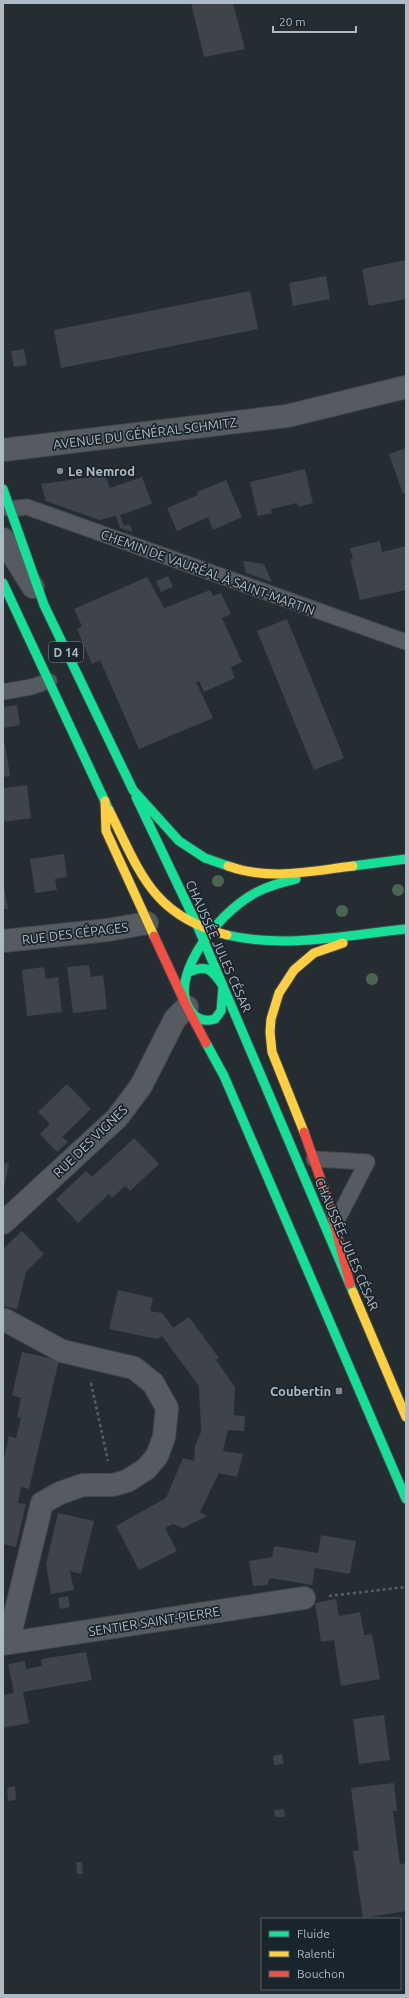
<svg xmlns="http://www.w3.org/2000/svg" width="409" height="1998" font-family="Ubuntu,sans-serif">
<rect width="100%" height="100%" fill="#262d32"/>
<g fill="#3e4449">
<polygon points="191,3 233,3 245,49 204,57"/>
<polygon points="406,260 406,299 369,306 362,269"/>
<polygon points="326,276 330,299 293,306 289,283"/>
<polygon points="250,291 258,329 61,368 54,330"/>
<polygon points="24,349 27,365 14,367 11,351"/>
<polygon points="406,448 406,493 403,494 389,454"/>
<polygon points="305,469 313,503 299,507 297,503 271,509 272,513 258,516 250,482"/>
<polygon points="105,475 110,488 142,477 152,504 120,515 124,526 129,524 133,532 120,528 116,516 99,520 46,501 41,484"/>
<polygon points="226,480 242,517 213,530 208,517 177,531 167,508 198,495 197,492"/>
<polygon points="380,541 382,552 406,546 406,590 360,600 350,559 353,559 350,548"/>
<polygon points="243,561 264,564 272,582 246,573"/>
<polygon points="168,576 173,587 161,592 156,581"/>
<polygon points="147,577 164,608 210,590 213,596 221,593 231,614 222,618 242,662 231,667 235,678 204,692 199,681 196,682 213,718 139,749 100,660 92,664 77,629 82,626 74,609"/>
<polygon points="287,619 344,758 314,770 257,631"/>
<polygon points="17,705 20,725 3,728 3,707"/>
<polygon points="3,743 5,743 10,776 3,777"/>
<polygon points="27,785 31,818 3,822 3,788"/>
<polygon points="64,854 67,877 55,879 57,890 35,893 30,859"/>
<polygon points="3,880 8,909 3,909"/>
<polygon points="89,965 91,977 103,975 107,1009 73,1013 67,967"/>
<polygon points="44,967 46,979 58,977 62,1012 27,1016 22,970"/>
<polygon points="67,1084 91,1109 62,1137 68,1142 57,1152 40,1134 50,1124 38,1112"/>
<polygon points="134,1138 159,1164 130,1191 125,1186 112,1198 109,1194 78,1223 56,1199 86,1171 92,1177"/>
<polygon points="3,1162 9,1164 4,1188 3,1188"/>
<polygon points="22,1231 44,1254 26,1272 17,1309 3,1306 3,1249"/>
<polygon points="118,1290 153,1298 150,1311 162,1313 173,1328 189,1317 219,1358 216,1360 235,1387 234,1415 245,1416 244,1431 228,1430 223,1451 243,1454 237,1477 219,1473 200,1512 207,1516 183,1528 173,1524 165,1528 177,1551 139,1570 116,1526 166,1498 183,1458 194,1461 195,1446 201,1432 199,1386 162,1336 157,1339 109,1329"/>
<polygon points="22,1352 59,1360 29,1489 21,1487 18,1503 26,1504 16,1547 3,1544 3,1463 9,1436 16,1438 21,1418 17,1417 21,1398 12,1395"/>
<polygon points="58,1513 94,1521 81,1574 70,1571 74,1590 51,1594 46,1564"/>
<polygon points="321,1535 356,1541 350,1574 315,1568 312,1585 270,1578 267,1585 253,1586 249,1561 272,1557 274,1546 318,1553"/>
<polygon points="68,1596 70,1607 60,1609 58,1598"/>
<polygon points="336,1599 339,1616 360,1612 364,1635 372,1634 380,1679 341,1686 334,1640 321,1642 315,1603"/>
<polygon points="86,1652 92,1680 23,1692 29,1723 3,1728 3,1695 14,1693 8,1664 25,1661 26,1669 42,1666 41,1659"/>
<polygon points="384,1715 390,1760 359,1764 353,1719"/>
<polygon points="282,1754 284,1764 274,1765 273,1756"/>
<polygon points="394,1783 397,1811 393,1811 400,1864 406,1863 406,1911 363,1918 353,1851 359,1850 351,1788"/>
<polygon points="15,1786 16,1800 8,1801 7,1788"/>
<polygon points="284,1809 285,1817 275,1817 274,1810"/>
<polygon points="76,1862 82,1862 83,1874 77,1874"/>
</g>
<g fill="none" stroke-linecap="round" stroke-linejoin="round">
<g stroke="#44494d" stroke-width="17">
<g id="lane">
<polyline points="10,509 27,507 406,642"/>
<polyline points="3,692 31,687 49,681"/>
<polyline points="314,1159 367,1162 335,1224"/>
</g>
</g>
<g stroke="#44494d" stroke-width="24">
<g id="street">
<polyline points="3,450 287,416 406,387"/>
<polyline points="3,539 33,587"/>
<polyline points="3,941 108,930 147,923"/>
<polyline points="3,1223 117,1118 141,1086 175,1019 187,1007"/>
<polyline points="5,1320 62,1351 134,1368 153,1383 167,1408 164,1437 157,1456 146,1469 127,1481 113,1485 83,1485 60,1493 42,1503 8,1643"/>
<polyline points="3,1644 304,1598"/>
</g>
</g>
<g stroke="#44494d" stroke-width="11">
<g id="fast">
<polyline points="3,489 44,605 133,790 179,841 205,858 228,866"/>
<polyline points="3,583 109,810"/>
<polyline points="136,797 197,925 353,1292"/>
<polyline points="353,866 406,859"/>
<path d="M227,935C285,949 348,935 406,929"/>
<path d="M189,972C208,964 212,970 223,986L221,1011L215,1019C205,1022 197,1020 191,1011C170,983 204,937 224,917C247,894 265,886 296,879"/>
<polyline points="206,1043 224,1076 406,1499"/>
</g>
</g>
<g stroke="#44494d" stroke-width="11">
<g id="slow">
<polyline points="105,801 106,831 154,936"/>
<path d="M109,810C140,872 152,916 227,935"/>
<path d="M228,866C269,881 312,871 353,866"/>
<polyline points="304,1132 272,1052 270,1032 271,1019 279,993 294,970 314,953 343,943"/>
<polyline points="353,1292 406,1417"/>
</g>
</g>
<g stroke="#44494d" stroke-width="11">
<g id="jam">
<polyline points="154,936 187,1007 206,1043"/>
<polyline points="304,1132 328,1200 350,1284"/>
</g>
</g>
<g stroke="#586065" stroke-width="2.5" stroke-dasharray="3 3" stroke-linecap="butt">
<polyline points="91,1383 108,1461"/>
<polyline points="329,1596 406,1587"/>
</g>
<use href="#lane" stroke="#555b60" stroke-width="15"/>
<use href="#street" stroke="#555b60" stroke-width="22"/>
<use href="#fast" stroke="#16e098" stroke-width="9"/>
<use href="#slow" stroke="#ffcf43" stroke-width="9"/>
<use href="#jam" stroke="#f24e42" stroke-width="9"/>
</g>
<g fill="#4a6651">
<circle cx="218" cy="881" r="6"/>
<circle cx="398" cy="890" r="6"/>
<circle cx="342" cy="911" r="6"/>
<circle cx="372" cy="979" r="6"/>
</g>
<g fill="#7e8991" stroke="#1a242c" stroke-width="1.5">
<circle cx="60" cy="471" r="4"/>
<rect x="335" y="1387" width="8" height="8" rx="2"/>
</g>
<g text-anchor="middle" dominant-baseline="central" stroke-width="3.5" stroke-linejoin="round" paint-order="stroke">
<rect fill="#1a242c" stroke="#828d96" stroke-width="1" x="49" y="642" width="34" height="20" rx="3"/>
<g font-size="12" font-weight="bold" fill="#aebac4">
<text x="66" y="652">D 14</text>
</g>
<g font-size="13" fill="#aebac4" stroke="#1a242c">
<text transform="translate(145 433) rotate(-7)">AVENUE DU GÉNÉRAL SCHMITZ</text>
<text transform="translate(208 572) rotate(20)">CHEMIN DE VAURÉAL À SAINT-MARTIN</text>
<text transform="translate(75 933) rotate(-7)">RUE DES CÉPAGES</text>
<text transform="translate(219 946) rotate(66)">CHAUSSÉE JULES CÉSAR</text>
<text transform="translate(90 1141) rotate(-44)">RUE DES VIGNES</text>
<text transform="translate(347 1244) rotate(67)">CHAUSSÉE JULES CÉSAR</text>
<text transform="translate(154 1621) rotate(-9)">SENTIER SAINT-PIERRE</text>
</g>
<g font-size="13" font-weight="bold" fill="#aebac4" stroke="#1a242c" text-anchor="start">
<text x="68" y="471">Le Nemrod</text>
<text x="331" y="1391" text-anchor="end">Coubertin</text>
</g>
</g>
<rect width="409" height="1998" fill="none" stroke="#aebac4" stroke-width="8"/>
<rect x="261" y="1918" width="140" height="72" fill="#1a242c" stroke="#556069"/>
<rect x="269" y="1931" width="20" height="6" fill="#16e098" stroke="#556069"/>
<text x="297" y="1938" font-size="12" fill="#aebac4">Fluide</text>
<rect x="269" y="1951" width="20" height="6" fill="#ffcf43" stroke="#556069"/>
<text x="297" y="1958" font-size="12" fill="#aebac4">Ralenti</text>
<rect x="269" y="1971" width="20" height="6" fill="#f24e42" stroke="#556069"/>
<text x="297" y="1978" font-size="12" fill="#aebac4">Bouchon</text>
<path d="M273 26v6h83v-6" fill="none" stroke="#aebac4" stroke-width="2"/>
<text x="279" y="26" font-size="12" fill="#aebac4" stroke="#1a242c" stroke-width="3" paint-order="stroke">20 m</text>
</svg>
